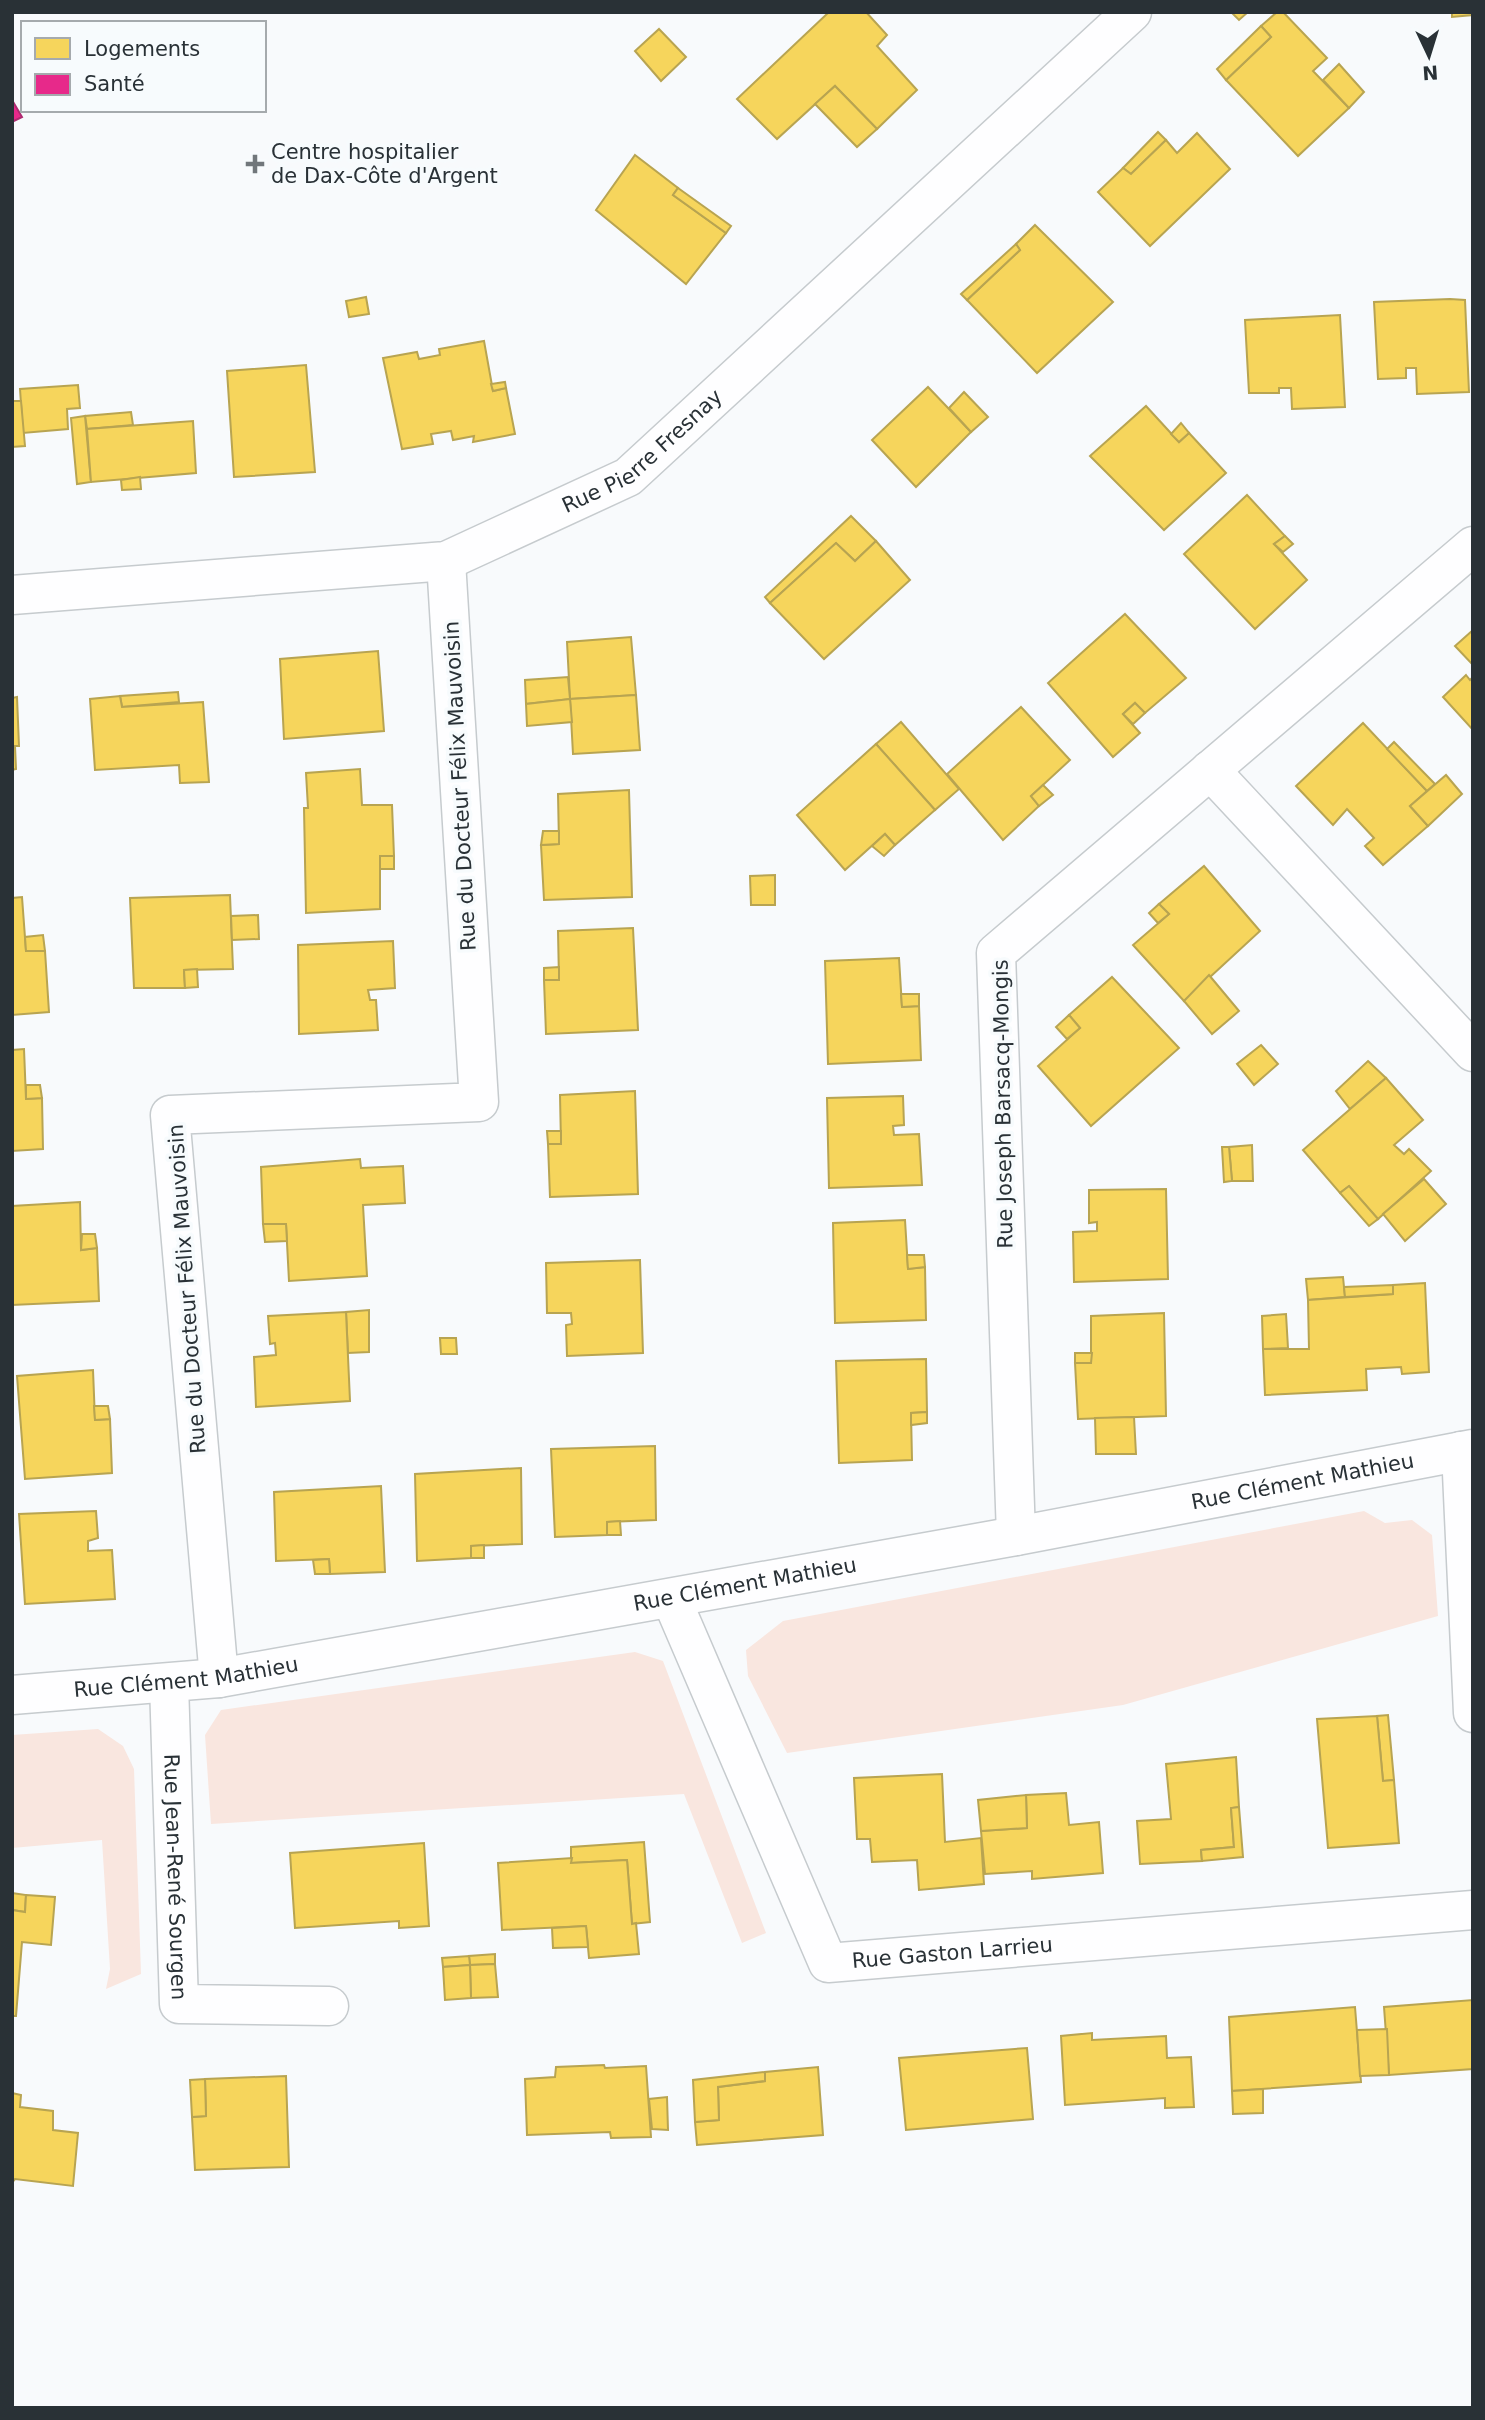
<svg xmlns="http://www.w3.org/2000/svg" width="1485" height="2420" font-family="'DejaVu Sans',sans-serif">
<rect width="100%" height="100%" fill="#f8fafc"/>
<g fill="#f9e6df">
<polygon points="1364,1511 1385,1523 1412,1520 1432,1535 1438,1616 1123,1705 787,1753 748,1676 746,1650 783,1621"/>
<polygon points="635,1652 663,1661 766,1933 742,1943 684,1794 211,1824 205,1735 221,1710"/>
<polygon points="98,1729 123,1746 134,1769 141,1974 106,1989 110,1969 102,1840 12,1848 12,1735"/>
</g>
<g fill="#f6d55c" stroke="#b8a451" stroke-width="2">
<polygon points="829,12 866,12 887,35 877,46 917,90 877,129 835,86 777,139 737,99"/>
<polygon points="1231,12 1248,12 1239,20"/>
<polygon points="1277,12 1283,12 1327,58 1313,71 1349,108 1298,156 1226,80 1271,37 1261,26"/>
<polygon points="1452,12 1473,12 1473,15 1452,17"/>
<polygon points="1261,26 1271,37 1226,80 1217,69"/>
<polygon points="659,29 686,57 661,81 635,51"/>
<polygon points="1339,64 1364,92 1349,108 1323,80"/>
<polygon points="835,86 877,129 857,147 815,104"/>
<polygon points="1158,132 1166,140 1131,174 1123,168"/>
<polygon points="1197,133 1230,169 1150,246 1098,192 1123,168 1131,174 1166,140 1177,153"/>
<polygon points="635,155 678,188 673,195 726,233 686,284 596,210"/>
<polygon points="678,188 731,226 726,233 673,195"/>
<polygon points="1035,225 1113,302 1037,373 967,300 1020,250 1016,244"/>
<polygon points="1016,244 1020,250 967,300 961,294"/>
<polygon points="366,297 369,314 349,317 346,301"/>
<polygon points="1450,299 1465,300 1469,392 1417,394 1416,368 1406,368 1406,378 1378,379 1374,302"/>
<polygon points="1340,315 1345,407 1292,409 1291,388 1279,388 1279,393 1249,393 1245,320"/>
<polygon points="484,341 493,391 506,388 515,434 473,442 474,436 453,440 451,431 431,434 433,444 402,449 383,358 417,352 419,359 440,355 439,349"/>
<polygon points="306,365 315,472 234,477 227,371"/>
<polygon points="505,382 506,388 493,391 491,384"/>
<polygon points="78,385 80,408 67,409 68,429 23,433 20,389"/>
<polygon points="928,387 971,432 916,487 872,440"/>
<polygon points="964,392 988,417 971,432 949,408"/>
<polygon points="12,401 21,401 25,446 12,447"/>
<polygon points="1146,406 1179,442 1189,433 1226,473 1164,530 1090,456"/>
<polygon points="131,412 133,425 87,429 85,416"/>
<polygon points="85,416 91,482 77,484 71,418"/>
<polygon points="193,421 196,473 91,482 87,429"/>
<polygon points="1181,423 1189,433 1179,442 1171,434"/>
<polygon points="140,477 141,489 122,490 121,480"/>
<polygon points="1247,495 1285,536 1274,544 1307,580 1255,629 1184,554"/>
<polygon points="851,516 876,541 855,561 836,543 770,603 765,597"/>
<polygon points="1285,536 1293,544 1283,552 1274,544"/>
<polygon points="876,541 910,580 824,659 770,603 836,543 855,561"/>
<polygon points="1125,614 1186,678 1145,713 1135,703 1123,714 1140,733 1113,757 1048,683"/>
<polygon points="1473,630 1473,665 1455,646"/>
<polygon points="631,637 636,695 570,699 567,642"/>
<polygon points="378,651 384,731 284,739 280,659"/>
<polygon points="1466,675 1470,680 1473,677 1473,730 1443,697"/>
<polygon points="568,677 570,699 526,704 525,680"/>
<polygon points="178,692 179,702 122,707 120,696"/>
<polygon points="636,695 640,750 573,754 570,699"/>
<polygon points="120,696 122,707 203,702 209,782 180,783 179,765 95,770 90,699"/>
<polygon points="17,697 19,746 15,746 16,769 12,770 12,698"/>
<polygon points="570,699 572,722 527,726 526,704"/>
<polygon points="1135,703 1145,713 1133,724 1123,714"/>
<polygon points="1021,707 1070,760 1031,796 1039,806 1003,840 947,774"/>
<polygon points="901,722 959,789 935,810 876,744"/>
<polygon points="1363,723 1427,791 1410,806 1428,826 1383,865 1365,846 1374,838 1347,809 1333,825 1296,786"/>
<polygon points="1394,742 1435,784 1427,791 1387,749"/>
<polygon points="876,744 935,810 895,845 885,834 845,870 797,815"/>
<polygon points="360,769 362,805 392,805 394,856 380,856 380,909 306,913 304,808 308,808 306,773"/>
<polygon points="1446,775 1462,794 1428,826 1410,806"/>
<polygon points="1043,785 1053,795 1039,806 1031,796"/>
<polygon points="629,790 632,897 544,900 541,845 559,844 558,794"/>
<polygon points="543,831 559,831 559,844 541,845"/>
<polygon points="885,834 895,845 884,856 872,846"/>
<rect x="380" y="856" width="14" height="13"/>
<polygon points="1204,866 1260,931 1184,1001 1133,945 1169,914 1159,904"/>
<polygon points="775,875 775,905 751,905 750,876"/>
<polygon points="230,895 233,969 184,970 185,988 134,988 130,898"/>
<polygon points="22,897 26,951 45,951 49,1012 12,1015 12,898"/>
<polygon points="1159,904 1169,914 1158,923 1149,913"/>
<polygon points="258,915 259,939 232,940 231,916"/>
<polygon points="633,928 638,1030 546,1034 544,980 559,980 558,931"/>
<polygon points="43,935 45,951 26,951 25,937"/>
<polygon points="393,941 395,988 368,990 370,1000 376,1000 378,1030 299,1034 298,945"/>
<polygon points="899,958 902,1007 919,1006 921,1060 828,1064 825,961"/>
<polygon points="559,967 559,980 544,980 544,968"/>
<polygon points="197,969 198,987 185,988 184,970"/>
<polygon points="1209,975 1239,1011 1212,1034 1184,1001"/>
<polygon points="1112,977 1179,1048 1091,1126 1038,1066 1080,1028 1069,1015"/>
<polygon points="901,994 919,994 919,1006 902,1007"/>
<polygon points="1069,1015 1080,1028 1067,1039 1056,1027"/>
<polygon points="1261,1045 1278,1064 1254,1085 1237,1064"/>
<polygon points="24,1049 26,1099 42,1098 43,1149 12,1151 12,1050"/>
<polygon points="1368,1061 1386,1078 1350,1109 1336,1091"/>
<polygon points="1386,1078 1423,1120 1394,1145 1404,1154 1409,1149 1431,1171 1378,1219 1349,1186 1340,1193 1303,1150"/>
<polygon points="26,1085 40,1085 42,1098 26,1099"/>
<polygon points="635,1091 638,1194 550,1197 548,1144 561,1144 560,1095"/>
<polygon points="903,1096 904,1125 893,1126 894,1135 919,1134 922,1185 829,1188 827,1098"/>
<polygon points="547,1131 561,1131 561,1144 548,1144"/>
<polygon points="1252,1145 1253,1181 1232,1181 1229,1147"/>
<polygon points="1222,1147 1229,1147 1232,1181 1224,1182"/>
<polygon points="360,1159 361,1168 403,1166 405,1203 363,1205 367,1276 289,1281 286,1224 263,1224 261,1167"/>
<polygon points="1424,1179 1446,1204 1405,1241 1383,1214"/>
<polygon points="1349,1186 1378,1219 1369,1226 1340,1193"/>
<polygon points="1166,1189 1168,1279 1074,1282 1073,1232 1097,1231 1097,1222 1089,1223 1089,1190"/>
<polygon points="80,1202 81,1250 97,1248 99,1301 12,1305 12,1206"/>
<polygon points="905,1220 908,1269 925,1267 926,1320 835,1323 833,1223"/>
<polygon points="263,1224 286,1224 287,1241 265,1242"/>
<polygon points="82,1234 95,1234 97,1248 81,1250"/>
<polygon points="907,1255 924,1255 925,1267 908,1269"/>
<polygon points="640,1260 643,1353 567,1356 566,1325 572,1324 571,1313 547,1313 546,1263"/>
<polygon points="1343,1277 1345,1297 1308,1300 1306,1279"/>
<polygon points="1425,1283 1429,1372 1402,1374 1401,1367 1366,1369 1367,1390 1265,1395 1263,1349 1309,1349 1308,1300 1393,1294 1393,1285"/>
<polygon points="1393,1285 1393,1294 1345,1297 1344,1287"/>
<polygon points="369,1310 369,1352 348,1353 346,1312"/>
<polygon points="346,1312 350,1401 256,1407 254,1357 276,1355 275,1343 270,1344 268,1316"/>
<polygon points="1164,1313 1166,1416 1078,1419 1075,1363 1091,1363 1091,1316"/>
<polygon points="1286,1314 1288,1348 1263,1349 1262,1316"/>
<polygon points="440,1338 456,1338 457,1354 441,1354"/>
<polygon points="1075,1353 1092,1353 1091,1363 1075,1363"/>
<polygon points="926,1359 927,1412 911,1413 912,1460 839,1463 836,1361"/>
<polygon points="93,1370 95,1420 110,1419 112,1473 25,1479 17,1376"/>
<polygon points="94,1406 108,1406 110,1419 95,1420"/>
<polygon points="927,1412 927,1423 911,1425 911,1413"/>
<polygon points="1134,1417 1136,1454 1096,1454 1095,1418"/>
<polygon points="655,1446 656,1520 607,1522 607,1535 555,1537 551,1449"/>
<polygon points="521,1468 522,1544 471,1546 471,1558 417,1561 415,1474"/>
<polygon points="381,1486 385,1572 330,1574 329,1559 276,1561 274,1492"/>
<polygon points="96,1511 98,1538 88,1541 88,1551 112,1550 115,1599 25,1604 19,1514"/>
<polygon points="620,1521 621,1535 607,1535 607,1522"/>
<polygon points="484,1545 484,1558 471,1558 471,1546"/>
<polygon points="329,1559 330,1574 315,1574 313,1560"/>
<polygon points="1388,1715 1394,1780 1383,1781 1377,1716"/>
<polygon points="1377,1716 1383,1781 1394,1780 1399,1843 1328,1848 1317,1719"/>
<polygon points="1236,1757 1239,1807 1231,1808 1234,1847 1201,1850 1202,1861 1140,1864 1137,1821 1171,1819 1166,1764"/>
<polygon points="942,1774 945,1842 981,1838 984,1884 919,1890 917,1860 872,1862 870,1839 857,1839 854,1778"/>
<polygon points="1066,1793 1069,1825 1099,1822 1103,1873 1032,1879 1032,1871 985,1874 981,1831 1027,1828 1026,1795"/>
<polygon points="1026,1795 1027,1828 981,1831 978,1800"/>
<polygon points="1239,1807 1243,1857 1202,1861 1201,1850 1234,1847 1231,1808"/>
<polygon points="644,1842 650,1922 632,1924 627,1860 571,1863 571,1847"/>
<polygon points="424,1843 429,1926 399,1928 399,1921 295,1928 290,1853"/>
<polygon points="572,1858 571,1863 627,1860 632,1924 636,1923 639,1954 589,1958 586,1926 502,1930 498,1863"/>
<polygon points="12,1893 26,1895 25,1912 12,1910"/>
<polygon points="26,1895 55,1897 51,1945 22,1942 16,2016 12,2016 12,1910 25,1912"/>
<polygon points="586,1926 588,1947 553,1948 552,1928"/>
<polygon points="495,1954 495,1964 470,1965 469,1956"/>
<polygon points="469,1956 470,1965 443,1967 442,1958"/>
<polygon points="495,1964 498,1997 471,1998 470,1965"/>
<polygon points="470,1965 471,1998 445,2000 443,1967"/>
<polygon points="1473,2000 1473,2069 1389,2075 1384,2007"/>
<polygon points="1355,2007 1361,2082 1232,2091 1229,2017"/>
<polygon points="1387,2029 1389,2075 1360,2076 1357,2030"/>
<polygon points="1092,2033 1092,2040 1166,2036 1167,2058 1191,2057 1194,2107 1165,2108 1165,2098 1065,2105 1061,2036"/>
<polygon points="1027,2048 1033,2119 906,2130 899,2058"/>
<polygon points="604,2065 605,2068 646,2066 651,2137 611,2138 610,2132 527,2135 525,2079 555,2077 556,2067"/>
<polygon points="818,2067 823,2135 697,2145 695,2122 719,2120 718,2087 765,2081 765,2072"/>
<polygon points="765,2072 765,2081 718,2087 719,2120 695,2122 693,2080"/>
<polygon points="286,2076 289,2167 195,2170 192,2117 206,2116 205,2079"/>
<polygon points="205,2079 206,2116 192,2117 190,2080"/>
<polygon points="1263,2089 1263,2113 1233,2114 1232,2091"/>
<polygon points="12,2093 21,2095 20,2107 53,2111 53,2130 78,2133 73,2186 15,2179 12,2183"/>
<polygon points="667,2097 668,2130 652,2129 649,2099"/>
</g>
<polygon fill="#e7298a" stroke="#ae2b71" stroke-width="2" points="12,100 22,117 12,122"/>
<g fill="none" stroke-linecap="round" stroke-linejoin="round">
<g stroke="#c6cbce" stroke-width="41">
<g id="minor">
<path id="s1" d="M12,595L446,561L628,477L1132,12"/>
<polyline points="1210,770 1473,1052"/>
<polyline points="1461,1451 1473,1713"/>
<polyline points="1016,1536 996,953 1473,546"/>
<path id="s2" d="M671,1598L828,1963L1473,1910"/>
<polyline points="219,1678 170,1115 479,1102 446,561"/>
<path id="s3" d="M169,1683L179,2004L329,2006"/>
<path id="s4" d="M12,1695L219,1678L1016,1536L1473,1449"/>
</g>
</g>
<use href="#minor" stroke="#fefeff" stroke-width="38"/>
</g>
<path fill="#71777b" stroke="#f7fbfd" stroke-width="2.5" d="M251.5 153.5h7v7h7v7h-7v7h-7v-7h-7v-7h7z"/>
<g text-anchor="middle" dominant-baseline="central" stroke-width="7" stroke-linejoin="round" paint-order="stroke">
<g font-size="21" fill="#293136" stroke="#f7fbfd" text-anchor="start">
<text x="271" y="152">Centre hospitalier<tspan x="271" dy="24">de Dax-Côte d'Argent</tspan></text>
</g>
<g font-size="21" fill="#293136" stroke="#f7fbfd">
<text stroke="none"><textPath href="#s1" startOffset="662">Rue Pierre Fresnay</textPath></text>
<text transform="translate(460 786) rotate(-93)">Rue du Docteur Félix Mauvoisin</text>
<text transform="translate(1003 1104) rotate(-91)">Rue Joseph Barsacq-Mongis</text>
<text transform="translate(187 1289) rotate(-94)">Rue du Docteur Félix Mauvoisin</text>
<text stroke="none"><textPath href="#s4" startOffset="1309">Rue Clément Mathieu</textPath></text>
<text stroke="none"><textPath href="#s4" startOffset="742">Rue Clément Mathieu</textPath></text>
<text stroke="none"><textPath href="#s4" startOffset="175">Rue Clément Mathieu</textPath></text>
<text stroke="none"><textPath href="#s3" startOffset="194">Rue Jean-René Sourgen</textPath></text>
<text stroke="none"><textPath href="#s2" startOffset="522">Rue Gaston Larrieu</textPath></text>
</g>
</g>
<rect width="1485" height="2420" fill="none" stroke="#293136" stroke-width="28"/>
<rect x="21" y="21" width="245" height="91" fill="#f7fbfd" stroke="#a5aaad" stroke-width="2"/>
<rect x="35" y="38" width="35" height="21" fill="#f6d55c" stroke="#a5aaad" stroke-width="2"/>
<text x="84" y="56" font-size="21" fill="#293136">Logements</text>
<rect x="35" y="74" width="35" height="21" fill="#e7298a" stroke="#a5aaad" stroke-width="2"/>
<text x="84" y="91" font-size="21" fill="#293136">Santé</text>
<g transform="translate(1429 56) rotate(176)" stroke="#f7fbfd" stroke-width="5" paint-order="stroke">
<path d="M0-5L12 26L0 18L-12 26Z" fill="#293136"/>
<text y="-10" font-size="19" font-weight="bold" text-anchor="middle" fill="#293136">N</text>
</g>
</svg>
